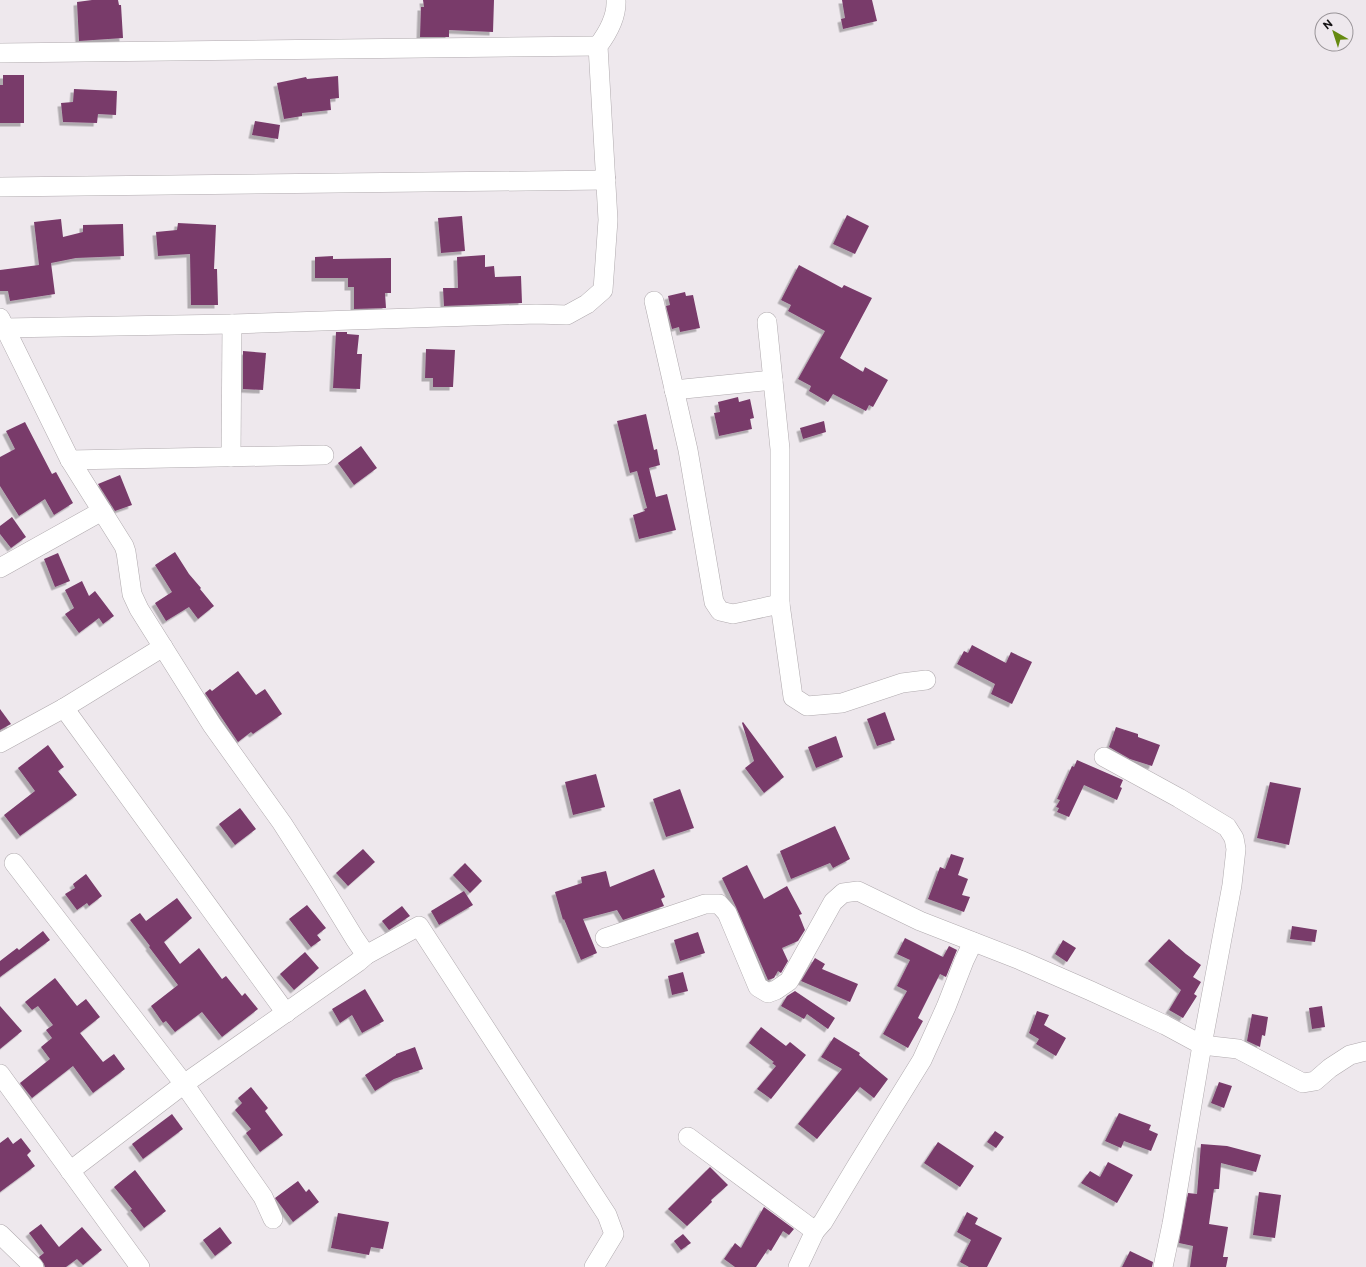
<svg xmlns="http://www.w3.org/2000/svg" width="1366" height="1267" font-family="Commissioner,sans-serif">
<defs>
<filter id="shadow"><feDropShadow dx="-3.5" dy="3.5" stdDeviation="0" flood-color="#0004"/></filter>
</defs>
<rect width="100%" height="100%" fill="#eee8ed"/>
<g fill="#793b6b" filter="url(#shadow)">
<polygon points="92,0 118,0 119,5 121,5 123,38 79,41 77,2"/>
<polygon points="423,0 494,0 493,32 449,30 449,37 420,37 421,7 424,7"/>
<polygon points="842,0 872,0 877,21 843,29 841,19 845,18"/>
<polygon points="3,75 24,75 24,123 0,123 0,85 3,85"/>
<polygon points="338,76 339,98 330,99 331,110 302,113 302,116 284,119 277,83 306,77 307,79"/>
<polygon points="74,89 117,91 116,115 98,114 97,123 63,122 61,103 73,102"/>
<polygon points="255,121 280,125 278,139 252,135"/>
<polygon points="847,215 869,226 855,254 833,244"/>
<polygon points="462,216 465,251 441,253 438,218"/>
<polygon points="61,219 63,237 83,232 83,225 123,224 124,256 76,258 51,263 55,294 10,301 8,291 0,291 0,270 39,265 34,222"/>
<polygon points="178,223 216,225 214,269 217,269 218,305 191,305 190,254 158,256 156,232 177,230"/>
<polygon points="485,255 485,267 494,266 495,277 521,276 522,303 444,306 443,288 458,288 457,257"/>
<polygon points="333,256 333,259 391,258 391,293 385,293 386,308 354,309 354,287 348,287 348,278 315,278 315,257"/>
<polygon points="799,265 842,288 844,285 872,298 840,358 863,372 865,367 888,380 873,407 869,405 866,411 833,394 828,402 809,391 811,386 798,379 825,331 788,311 791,305 781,300"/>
<polygon points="685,292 686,296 693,295 700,328 680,332 679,327 672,329 666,306 670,305 668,296"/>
<polygon points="336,332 347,332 347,334 359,335 357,354 362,354 360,389 333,388"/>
<polygon points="426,349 455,350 453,387 433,387 433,378 425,378"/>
<polygon points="243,351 266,353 263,390 243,389"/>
<polygon points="738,397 739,402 750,399 754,418 750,419 752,429 719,436 714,413 720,412 718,402"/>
<polygon points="646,414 654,450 657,449 660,465 649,468 656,497 667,494 676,530 639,539 633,515 645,511 644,509 647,508 637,471 630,473 617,421"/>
<polygon points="824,421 826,432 803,439 800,428"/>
<polygon points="25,422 52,474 56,472 73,503 54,515 45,499 19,516 0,486 0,457 15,449 6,431"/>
<polygon points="361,446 377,468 354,485 338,463"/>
<polygon points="120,475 132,505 115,511 98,484"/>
<polygon points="12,517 26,537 11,548 0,534 0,526"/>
<polygon points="175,552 189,574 201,588 200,589 214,606 198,619 189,607 166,621 155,603 172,592 155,565"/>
<polygon points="58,553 70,581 55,587 44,559"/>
<polygon points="82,581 89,596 95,591 114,616 103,624 99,618 79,633 65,614 74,608 65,590"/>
<polygon points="972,645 1006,663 1011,652 1032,662 1012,704 991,694 995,684 957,664 964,651 968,653"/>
<polygon points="238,671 256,695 265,689 282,714 253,734 251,732 238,742 205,693 210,689 212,691"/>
<polygon points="0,709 11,724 0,730"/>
<polygon points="885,712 895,740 877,746 867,719"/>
<polygon points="743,722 784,777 764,793 745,768 754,761 742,723"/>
<polygon points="1116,727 1138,734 1138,737 1160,745 1152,766 1130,759 1109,747"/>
<polygon points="836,736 843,757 816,768 808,747"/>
<polygon points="48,745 64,767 58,771 77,795 20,836 4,815 35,791 18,768"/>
<polygon points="1077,760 1123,780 1120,787 1122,788 1117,800 1084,785 1069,817 1057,812 1059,808 1056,807 1060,800 1057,799 1072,766 1074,767"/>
<polygon points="596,774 605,807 573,815 565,782"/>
<polygon points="1270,782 1301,788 1289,845 1257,838"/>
<polygon points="680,789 694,828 666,837 653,799"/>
<polygon points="240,808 256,829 235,845 219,824"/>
<polygon points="835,826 850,859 833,868 830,863 791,879 780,851"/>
<polygon points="363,849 375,862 348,886 336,873"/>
<polygon points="951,854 964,858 958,875 968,879 962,895 970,897 964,912 928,899 940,867 945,869"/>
<polygon points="465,863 482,881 470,893 453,875"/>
<polygon points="747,865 764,899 787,886 802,914 799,915 805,930 798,941 782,948 788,961 781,973 778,971 774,978 768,980 736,907 722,878"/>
<polygon points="654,869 665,897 661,899 664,906 623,920 617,910 583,919 597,953 581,960 564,919 563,920 555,892 582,883 581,877 606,871 610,887"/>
<polygon points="86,874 102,896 89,906 87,903 77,910 65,894 75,888 73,884"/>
<polygon points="464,891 473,905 439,925 431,911"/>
<polygon points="177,898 192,918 164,942 180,964 199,948 222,979 226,976 242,996 245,993 258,1009 222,1037 202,1012 175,1032 166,1021 163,1023 151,1006 178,985 149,947 150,946 130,920 140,913 146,921"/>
<polygon points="307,905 326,928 317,935 321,940 311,947 289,919"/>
<polygon points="402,906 410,916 389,930 382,921"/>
<polygon points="1292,926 1317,930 1315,942 1290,939"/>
<polygon points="43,931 50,940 0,977 0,961 17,948 19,950"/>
<polygon points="698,932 705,953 680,961 674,940"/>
<polygon points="905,938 943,957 949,946 957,950 946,977 940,974 918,1018 923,1021 908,1048 883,1034 907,991 897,986 910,960 897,954"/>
<polygon points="1169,939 1186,954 1201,965 1193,977 1201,982 1194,994 1197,996 1183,1018 1169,1010 1181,990 1148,961"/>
<polygon points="1063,940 1076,948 1067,962 1055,954"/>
<polygon points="305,952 319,968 294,990 280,974"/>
<polygon points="815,958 825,964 822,969 858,984 850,1002 801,981"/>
<polygon points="683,972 688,991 672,995 668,976"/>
<polygon points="55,978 77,1006 86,999 100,1017 80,1033 103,1062 114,1054 125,1069 93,1093 73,1066 32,1098 20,1083 50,1059 41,1047 52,1038 46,1030 53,1025 38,1006 32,1010 25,1002"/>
<polygon points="365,989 384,1021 362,1033 352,1015 340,1023 332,1009"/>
<polygon points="795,991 835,1018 828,1029 807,1014 804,1019 781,1006 787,996"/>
<polygon points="0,1006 22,1031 0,1049"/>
<polygon points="1322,1006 1325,1027 1312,1029 1309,1008"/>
<polygon points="1037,1011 1049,1015 1044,1025 1066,1038 1056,1056 1036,1044 1039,1039 1029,1033"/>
<polygon points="1252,1014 1268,1017 1265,1036 1262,1035 1260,1047 1247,1041"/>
<polygon points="761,1027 786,1046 790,1042 806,1055 771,1099 757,1089 776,1066 772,1063 774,1062 749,1043"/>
<polygon points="834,1037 860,1053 859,1055 888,1079 874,1098 860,1087 817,1139 798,1124 842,1069 821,1057"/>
<polygon points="415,1047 423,1069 394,1079 375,1091 365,1075 396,1055 396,1054"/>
<polygon points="1219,1082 1232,1086 1224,1108 1211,1103"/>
<polygon points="251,1087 268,1108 265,1111 283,1135 260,1152 246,1133 251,1129 235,1110 242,1103 238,1098"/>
<polygon points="1119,1113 1151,1125 1149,1130 1158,1134 1151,1151 1124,1141 1121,1148 1105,1141"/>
<polygon points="172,1114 183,1129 143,1159 132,1144"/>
<polygon points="995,1131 1004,1137 996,1148 987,1142"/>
<polygon points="8,1137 13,1144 21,1138 31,1151 27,1155 35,1166 0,1192 0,1143"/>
<polygon points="938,1142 974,1166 960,1187 924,1163"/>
<polygon points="1201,1144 1227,1146 1261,1155 1256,1172 1221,1163 1219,1189 1214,1189 1209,1224 1228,1227 1223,1257 1228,1257 1226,1267 1190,1267 1193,1246 1179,1243 1188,1193 1197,1194"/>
<polygon points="1108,1162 1133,1175 1117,1203 1081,1183 1090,1171 1100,1177"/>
<polygon points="710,1167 728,1185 711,1200 712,1202 687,1226 668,1209"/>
<polygon points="135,1170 166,1211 144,1228 130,1210 132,1209 114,1187"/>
<polygon points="298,1181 306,1192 309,1189 319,1202 293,1222 275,1198"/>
<polygon points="1259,1192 1281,1195 1275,1238 1253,1235"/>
<polygon points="764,1207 794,1229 789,1235 783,1231 771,1251 768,1249 756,1267 735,1267 724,1259 735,1243 741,1248"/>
<polygon points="967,1212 978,1218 975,1224 1002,1238 987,1267 969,1267 960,1262 971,1240 957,1232"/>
<polygon points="338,1213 389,1222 383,1249 371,1247 369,1255 331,1248"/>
<polygon points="41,1224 59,1247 82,1227 102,1250 83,1265 77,1259 66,1267 45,1267 44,1264 39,1257 44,1253 29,1233"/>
<polygon points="220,1227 232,1243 215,1256 203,1240"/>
<polygon points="683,1234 691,1243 681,1250 674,1241"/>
<polygon points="1130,1251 1153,1262 1152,1267 1122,1267"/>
</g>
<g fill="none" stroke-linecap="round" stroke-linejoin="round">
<g stroke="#b0aaae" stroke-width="20">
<g id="minor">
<polyline points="0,53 598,46"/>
<polyline points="0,187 606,180"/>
<polyline points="654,301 688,450 714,602 720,611 733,614 780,604"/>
<polyline points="0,318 70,460 124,546 126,552 132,594 139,609 212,725 282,823 320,882 355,939 366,955 358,962 184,1084 70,1171"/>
<polyline points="767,322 780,449 780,604 793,697 807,706 842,703 902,683 926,680"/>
<path d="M4,328L232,324L536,314L567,315L587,304L603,290L608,220L598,46C607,34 617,16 616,0"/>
<polyline points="674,390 773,380"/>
<polyline points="231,457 232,324"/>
<polyline points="70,460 324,455"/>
<polyline points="0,568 102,511"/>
<polyline points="64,708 286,1013"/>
<polyline points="0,743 64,708 163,647"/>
<polyline points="1104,757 1179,798 1227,827 1234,838 1236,849 1232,885 1202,1045 1172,1224 1163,1267"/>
<polyline points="14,863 184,1084 263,1197 273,1219"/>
<polyline points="605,938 705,904 719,904 727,913 758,987 768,993 776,990 789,981 833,902 843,893 858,891 920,921 1020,960 1091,991 1165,1025 1202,1045 1238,1049 1303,1083 1315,1081 1330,1068 1350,1055 1366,1051"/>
<polyline points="366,955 419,926 607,1215 614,1234 594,1267"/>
<polyline points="0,1074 140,1267"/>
<polyline points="688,1137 815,1231"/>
<polyline points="0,1234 34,1267"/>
<polyline points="798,1267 815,1231 823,1222 856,1167 922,1060 946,1007 964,961 973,942"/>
</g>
</g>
<use href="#minor" stroke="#fff" stroke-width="19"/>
</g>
<g transform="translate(1334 32) rotate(321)"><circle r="19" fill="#eee8ed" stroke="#989397"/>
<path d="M0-3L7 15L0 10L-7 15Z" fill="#668a10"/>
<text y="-6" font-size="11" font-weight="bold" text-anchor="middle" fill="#161415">N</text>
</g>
</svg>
